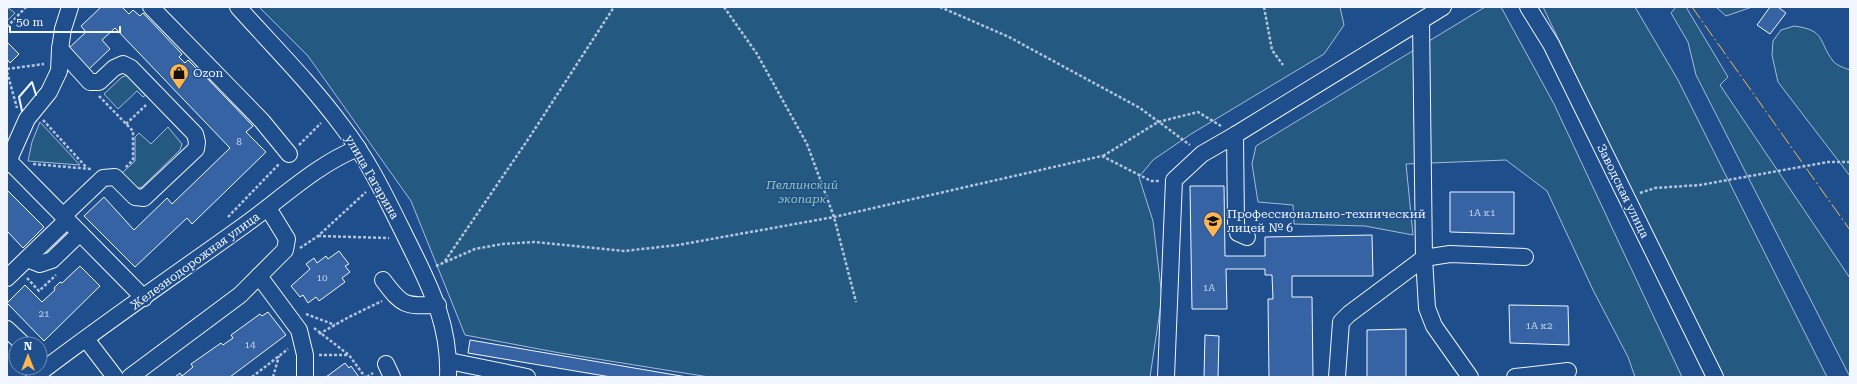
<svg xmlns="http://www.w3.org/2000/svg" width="1857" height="384" font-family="'Roboto Serif',serif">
<rect width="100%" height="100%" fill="#1f4e8c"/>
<g fill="#245a82" stroke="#a8bbd7">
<polygon points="7,7 15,13 7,21"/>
<polygon points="259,7 1340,7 1344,25 1324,54 1191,134 1153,160 1139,177 1153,221 1162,297 1150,377 709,377 560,353 465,335 411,201 308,56"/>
<polygon points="1485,7 1501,7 1554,104 1682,377 1635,377 1628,357 1593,290 1547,191 1506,160 1406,164 1413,235 1365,226 1294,224 1293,205 1258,202 1252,164 1256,146"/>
<polygon points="1543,7 1635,7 1678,80 1827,377 1720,377"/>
<polygon points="1676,7 1686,7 1728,77 1720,85 1850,278 1850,377 1696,75 1688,42 1671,13"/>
<polygon points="1716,7 1752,7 1726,16"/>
<path d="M1794,26C1826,30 1818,41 1833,61C1837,66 1845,68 1850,70V176L1778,82L1772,55L1773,41L1781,30Z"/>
<polygon points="128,75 149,93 143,97 137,91 118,109 104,94 122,77"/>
<polygon points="40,122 80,165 28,161 32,142"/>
<path d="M168,127L182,144L180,150L142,187C133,190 127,181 121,174L135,161V137L139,133L151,144Z"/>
</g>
<g fill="#3563a3" stroke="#f2f6ff">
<polygon points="101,7 122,7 129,14 133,10 140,16 143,13 182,54 179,57 185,63 188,60 196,68 194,71 200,77 203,74 253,126 246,132 266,152 192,224 187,218 135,267 84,216 104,197 134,230 167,198 172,204 230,148 115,28 102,40 110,49 89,69 69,48 86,32 81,26"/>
<polygon points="1770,7 1778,7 1786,13 1770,34 1757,25"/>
<polygon points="7,42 19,54 10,63 7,59"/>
<polygon points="1190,186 1224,186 1225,256 1265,256 1265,237 1372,235 1373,276 1292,276 1292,297 1312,297 1313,377 1269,377 1268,299 1273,299 1272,275 1265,275 1265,269 1226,269 1227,309 1192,309"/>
<polygon points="7,190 44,227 23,248 7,231"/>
<polygon points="1450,192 1514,192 1514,234 1450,232"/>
<polygon points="339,251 349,264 345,266 350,272 342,278 345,282 319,301 316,297 308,303 303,295 300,297 291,286 310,269 306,264 314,258 317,263 326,256 328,259"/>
<polygon points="80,266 100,286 44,341 7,303 25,285 42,302 55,290 54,288 60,282 62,283"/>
<polygon points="1509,305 1568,306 1569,345 1510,343"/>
<polygon points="268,312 286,335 230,377 175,377 180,373 182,376 193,367 191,364 221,343 223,345 233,338 231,335 260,314 262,316"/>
<polygon points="1406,329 1406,377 1367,377 1367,330"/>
<polygon points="1205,335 1219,336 1218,377 1204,377"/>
<polygon points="470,340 687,377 611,377 468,353"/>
<polygon points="345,363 349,368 351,366 359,377 326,377"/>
</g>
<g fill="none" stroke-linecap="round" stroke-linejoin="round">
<g stroke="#f2f6ff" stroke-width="18">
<g id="minor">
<polyline points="151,7 262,121 289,154"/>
<path d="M238,7C273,46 311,84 342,126C371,163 391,208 412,250C433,292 450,329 448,377"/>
<polyline points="1528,7 1551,44 1715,377"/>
<polyline points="1421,21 1424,258 1427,308 1434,326 1470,377"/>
<polyline points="60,49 90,82 99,82 114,68 123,64 131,68 195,134 197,142 196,149 144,198 135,197 115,177 103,178 63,216"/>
<polyline points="1235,135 1236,224 1238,233 1247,237"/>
<polyline points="10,162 144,298"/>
<polyline points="7,164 27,119 49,92 59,71 60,49 63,29 70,7"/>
<polyline points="27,259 40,264 52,260 80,233"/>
<polyline points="259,276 299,330 305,355 305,377"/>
<polyline points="7,278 67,220"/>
<path d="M383,280C403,307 405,306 438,305"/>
<polyline points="7,329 23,344"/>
<polyline points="86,339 115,377"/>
<polyline points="449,361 527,377"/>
<polyline points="386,364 392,377"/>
<path d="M34,377C103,324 175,275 246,224C282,198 316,165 358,148"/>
<polyline points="130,377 240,295 285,250 287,239 268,208"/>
<polyline points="1166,377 1174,180 1202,154 1235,135 1443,7"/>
<polyline points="1337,377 1341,322 1349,314 1424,258 1450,254 1525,257"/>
<polyline points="1515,377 1568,371"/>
</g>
</g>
<g stroke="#b3c4dc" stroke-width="2.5" stroke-dasharray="3 2" stroke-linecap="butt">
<polyline points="724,7 757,54 807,144 834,217 856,302"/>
<polyline points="940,7 1009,37 1140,108 1190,145"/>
<polyline points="1264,7 1272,50 1283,65"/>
<polyline points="7,27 26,7"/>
<polyline points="7,69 44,64"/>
<polyline points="7,72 17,108"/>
<polyline points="99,96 133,131 133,160 125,168"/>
<polyline points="43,120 87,168"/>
<polyline points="126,124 146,105"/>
<polyline points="299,145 321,123"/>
<polyline points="1103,156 1158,122 1198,112 1221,126"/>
<polyline points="33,164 91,169"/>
<polyline points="1640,193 1655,188 1700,185 1828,162 1850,162"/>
<polyline points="228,217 279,164"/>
<polyline points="318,236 389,238"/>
<polyline points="300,248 318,236 366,192"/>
<polyline points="445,261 529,138 614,7"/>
<polyline points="436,266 475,249 502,244 534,242 624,251 678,245 834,217 1102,156 1151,181 1159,181"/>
<polyline points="27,278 39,291 56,275"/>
<polyline points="306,314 335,325"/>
<polyline points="314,328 349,355 365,377"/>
<polyline points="319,334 349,317 382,301"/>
<polyline points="319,355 348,355"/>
<polyline points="252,377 288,349"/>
<polyline points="273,377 279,356"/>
<polyline points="367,377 373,373"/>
</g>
<use href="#minor" stroke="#1f4e8c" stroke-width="16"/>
<polyline stroke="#f2f6ff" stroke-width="2" points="22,111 19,97 32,82 36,95"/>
<polyline stroke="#ffb74d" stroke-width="1" stroke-dasharray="14 3 2 3" stroke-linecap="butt" points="1692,7 1850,230"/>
</g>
<defs>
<g id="shop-pin" transform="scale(1)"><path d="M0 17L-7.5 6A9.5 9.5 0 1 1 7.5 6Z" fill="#ffb74d" stroke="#1f4e8c"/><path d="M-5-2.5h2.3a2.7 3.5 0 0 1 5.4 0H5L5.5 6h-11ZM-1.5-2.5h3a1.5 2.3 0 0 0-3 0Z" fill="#111"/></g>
<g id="university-pin" transform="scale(1)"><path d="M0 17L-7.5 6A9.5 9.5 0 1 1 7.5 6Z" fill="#ffb74d" stroke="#1f4e8c"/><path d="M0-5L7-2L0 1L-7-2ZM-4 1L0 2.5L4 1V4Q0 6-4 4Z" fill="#111"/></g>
</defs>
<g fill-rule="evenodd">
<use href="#shop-pin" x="179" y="73"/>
<use href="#university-pin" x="1213" y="221"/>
</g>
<g text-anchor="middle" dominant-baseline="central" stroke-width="3" stroke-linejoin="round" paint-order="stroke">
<g font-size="10" fill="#c3d1e8">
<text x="239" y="141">8</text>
<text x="1482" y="212">1А к1</text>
<text x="322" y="277">10</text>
<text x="1209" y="287">1А</text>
<text x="44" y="313">21</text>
<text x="1539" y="325">1А к2</text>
<text x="250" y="344">14</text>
</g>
<g font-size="12" fill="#f2f6ff" stroke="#1f4e8c" text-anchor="start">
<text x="193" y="73">Ozon</text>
<text x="1227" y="214">Профессионально-технический<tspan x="1227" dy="14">лицей № 6</tspan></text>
</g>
<g font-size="12" fill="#f2f6ff" stroke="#1f4e8c">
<text transform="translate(372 177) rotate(60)">улица Гагарина</text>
<text transform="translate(1623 191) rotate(64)">Заводская улица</text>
<text transform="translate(195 261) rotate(-36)">Железнодорожная улица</text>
</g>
<g font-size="12" font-style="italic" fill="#97c8a6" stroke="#1f4e8c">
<text x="802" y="185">Пеллинский<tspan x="802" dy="14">экопарк</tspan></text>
</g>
</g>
<rect width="1857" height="384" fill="none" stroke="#f2f6ff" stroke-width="16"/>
<g transform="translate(28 356)"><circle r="19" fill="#1f4e8c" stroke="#7391ba"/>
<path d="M0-3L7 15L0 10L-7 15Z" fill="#ffb74d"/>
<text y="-6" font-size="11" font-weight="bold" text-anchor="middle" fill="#f2f6ff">N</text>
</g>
<path d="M10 26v6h110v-6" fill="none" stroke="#f2f6ff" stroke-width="2"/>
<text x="16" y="26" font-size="12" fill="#f2f6ff" stroke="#1f4e8c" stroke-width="3" paint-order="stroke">50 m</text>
</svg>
